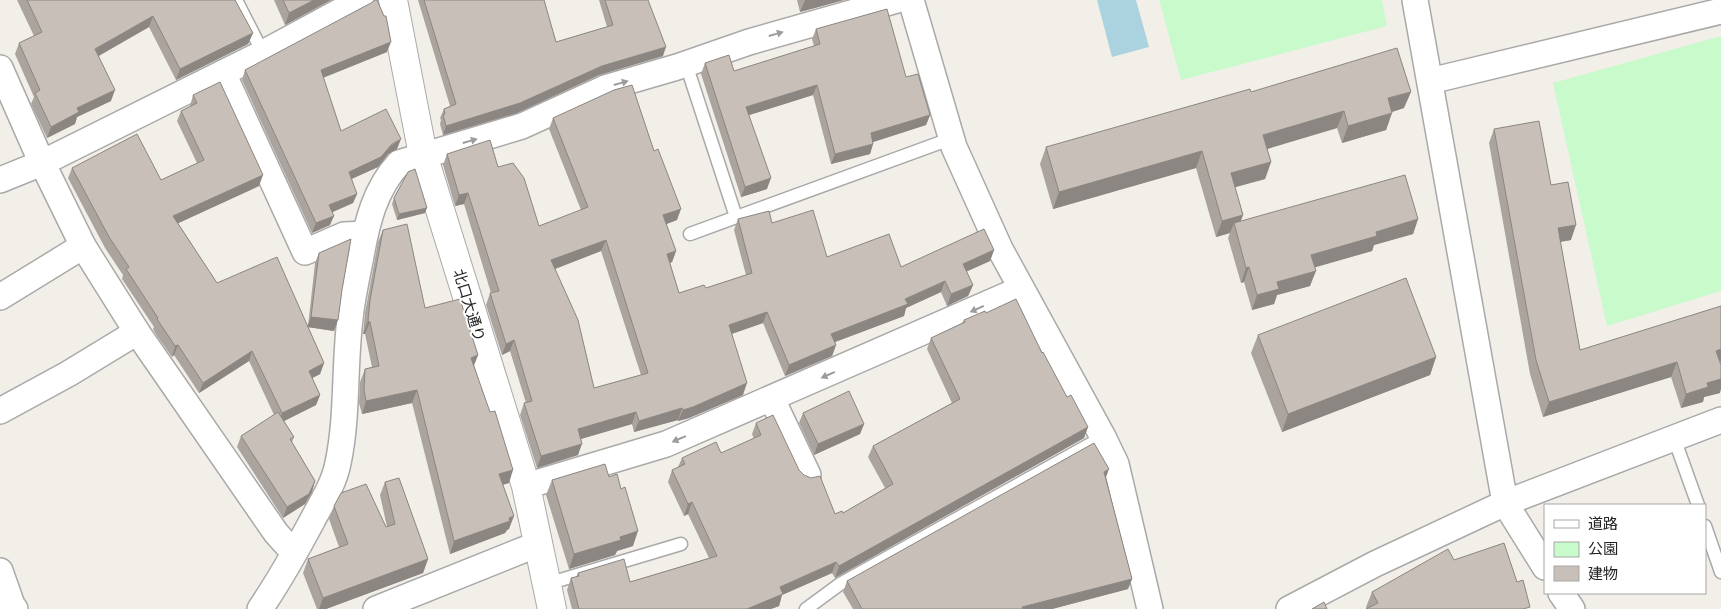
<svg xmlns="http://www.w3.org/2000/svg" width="1721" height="609" font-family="Barlow,'Noto Sans JP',sans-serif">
<rect width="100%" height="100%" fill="#f2efe9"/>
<g fill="#c8facc">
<polygon points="1159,0 1382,0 1387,26 1181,80"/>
<polygon points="1721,36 1721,291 1607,326 1553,83"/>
</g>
<polygon fill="#aad3df" points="1097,0 1136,0 1149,47 1112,57"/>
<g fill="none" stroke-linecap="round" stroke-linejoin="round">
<g stroke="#a9a9a9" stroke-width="15">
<g id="service">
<polyline points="236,0 263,53"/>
<polyline points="686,64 736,217"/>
<polyline points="690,234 950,139"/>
<polyline points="1674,438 1698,505"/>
<polyline points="1705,526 1721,572"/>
<polyline points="547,584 681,544"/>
<polyline points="806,609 840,584 1103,437"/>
</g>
</g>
<g stroke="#a9a9a9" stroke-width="28">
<g id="minor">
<polyline points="911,0 954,147 1000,249 1103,437 1116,464 1150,609"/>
<polyline points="1415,0 1505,503 1545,567"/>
<polyline points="0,68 37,152 83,246 137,332 276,533 294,553"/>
<polyline points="223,73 305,252 344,235 365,234"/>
<polyline points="1430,81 1721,11"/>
<polyline points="0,180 42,163 263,53 361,0"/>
<polyline points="0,297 83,246"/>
<polyline points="772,399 808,475"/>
<polyline points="0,411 68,374 137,332"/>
<polyline points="526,486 666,444 1021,289"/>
<polyline points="0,571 12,605 15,609"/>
<polyline points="1561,593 1572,609"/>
<path d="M260,609C279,581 296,551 312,521C322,502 334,484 338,463C348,416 344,367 350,319C352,298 357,277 361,256C367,222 375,189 399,163L522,126L605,88L677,67L749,42L897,0"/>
<polyline points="376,609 538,544"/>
<polyline points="1289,609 1375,564 1505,503 1721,420"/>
</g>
</g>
<g stroke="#a9a9a9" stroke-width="30">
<polyline id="tertiary" points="393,0 423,155 526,486 552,609"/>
</g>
<use href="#service" stroke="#fff" stroke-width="12"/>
<use href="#minor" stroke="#fff" stroke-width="25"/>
<use href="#tertiary" stroke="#fff" stroke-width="28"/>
</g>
<g fill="#aba49e" fill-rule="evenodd">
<polygon points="17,0 235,0 253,33 248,44 176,80 149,27 99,56 111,101 77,117 75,124 47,138 31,104 34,97 15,54 19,43 34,36"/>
<polygon points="274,0 331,0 285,25"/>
<polygon points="418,0 544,0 556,42 607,27 599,0 648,0 663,56 599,75 517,113 443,135 440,124 441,120 440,118 444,109 450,106"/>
<polygon points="797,0 844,0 800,12"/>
<polygon points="384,16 387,52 323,78 341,131 397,149 388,154 378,167 351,179 357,194 353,203 332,212 330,225 312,233 242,80 245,70"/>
<polygon points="816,29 906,77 930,115 926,125 873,142 873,144 870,154 831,164 813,95 749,115 767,189 741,197 701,74 705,63 734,71 814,46 812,39"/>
<polygon points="1251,92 1404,108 1392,112 1386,130 1342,143 1337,128 1267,149 1271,162 1265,179 1235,187 1243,215 1240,222 1418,219 1413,234 1374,245 1372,251 1314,267 1310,286 1277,295 1274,304 1252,310 1244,282 1241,283 1228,238 1230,233 1216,237 1196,168 1053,209 1040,164 1046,147"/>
<polygon points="193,95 259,186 178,223 217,283 308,326 315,263 319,253 334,331 308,327 324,363 320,374 312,378 320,395 316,405 284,421 294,437 292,442 315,481 312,492 305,504 283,518 237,447 241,436 274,415 249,361 199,393 174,355 172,357 157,336 153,329 154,327 122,279 123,275 105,248 68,178 72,168 161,180 197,163 177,121 181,111 190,106"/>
<path d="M553,118L677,220L666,224L676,251L672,262L670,263L679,293L706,288L746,275L734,230L738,219L772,223L827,257L901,267L994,250L990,261L966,272L973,285L968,296L947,306L941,292L906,308L904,316L835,342L836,345L832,356L785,376L763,323L732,334L743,395L689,418L678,421V420L634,432L632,424L581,439L578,455L537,468L520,415L524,403H526L510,351L502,355L486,305L490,293H491L464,204L455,206L443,165L447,154L498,167L539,226L581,210L549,129ZM601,251L641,375L594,388L555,269Z"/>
<polygon points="1494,129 1551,185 1571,240 1560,242 1580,350 1720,362 1720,393 1704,397 1703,402 1681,408 1671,377 1543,417 1530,374 1489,143"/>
<polygon points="394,198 425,213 397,220 392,204"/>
<polygon points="383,230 425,308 478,355 474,365 509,483 502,485 509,529 507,530 505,533 450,554 412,403 362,414 359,403 360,382 365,369 372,367 365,334 363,334 365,313 378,242"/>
<polygon points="986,313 1042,353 1067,397 1088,427 1084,438 835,578 832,573 782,595 779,606 771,609 572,609 567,590 571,578 576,577 578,573 630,582 709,558 688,514 684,516 668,482 672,470 678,467 682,458 721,453 754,439 752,434 756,423 799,470 835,514 843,513 885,488 868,457 873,446 952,403 927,349 931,338 962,323 964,320"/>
<polygon points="1258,335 1436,357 1430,375 1282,432 1251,353"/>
<polygon points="803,413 864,424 860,434 814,455 799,423"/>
<polygon points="609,477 633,546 617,551 615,555 569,569 546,495 552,480"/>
<polygon points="1106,478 1132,579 1128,589 1052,609 853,609 843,592 847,581"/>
<polygon points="385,482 428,559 423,573 326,609 317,609 303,573 308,559 339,547 329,519 334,506 386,527 387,527 380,495"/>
<polygon points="1454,560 1517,582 1367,609 1366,607 1372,592"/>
</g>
<g fill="#8b8681">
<polygon points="314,0 331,0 285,25 289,13"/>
<polygon points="805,0 844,0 800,12"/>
<polygon points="153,16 149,27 91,60 95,49"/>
<polygon points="253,33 248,44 176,80 180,69"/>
<polygon points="391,42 387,52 317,80 321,70"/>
<polygon points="666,47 663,56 599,75 517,113 443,135 446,126 602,66"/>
<polygon points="817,85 813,95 743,117 746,107"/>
<polygon points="115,90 111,101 77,117 75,124 47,138 51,127 77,108"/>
<polygon points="1411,92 1404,108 1382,115 1388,98"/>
<polygon points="1344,111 1337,128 1257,152 1263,135"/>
<polygon points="1392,113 1386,130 1342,143 1348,126"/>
<polygon points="930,115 926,125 867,144 871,133"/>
<polygon points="401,139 397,149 388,154 378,167 345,182 349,172"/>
<polygon points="873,144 870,154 831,164 835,154"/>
<polygon points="1202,151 1196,168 1053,209 1059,192"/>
<polygon points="1271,162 1265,179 1225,190 1231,173"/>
<polygon points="263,175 259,186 170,227 173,216"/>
<polygon points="771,178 767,189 741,197 745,187"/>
<polygon points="468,193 464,204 455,206 459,195"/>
<polygon points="357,194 353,203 326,215 329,205"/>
<polygon points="427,208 425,213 397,220 399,214"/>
<polygon points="681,209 677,220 659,227 663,215"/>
<polygon points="1243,215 1237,231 1234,223 1230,233 1216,237 1222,221"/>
<polygon points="334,216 330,225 312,233 316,223"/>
<polygon points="1418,219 1413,234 1374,245 1372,251 1306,270 1311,255 1376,232"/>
<polygon points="1576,225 1571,240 1553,243 1558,228"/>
<polygon points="606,240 601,251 547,272 551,260"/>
<polygon points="994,250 990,261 958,275 963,264"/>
<polygon points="676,251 672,262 663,265 667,254"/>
<polygon points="1249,267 1244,282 1241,283 1246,268"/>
<polygon points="1316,271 1310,286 1277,295 1274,304 1252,310 1257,295 1277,282"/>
<polygon points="945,281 941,292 906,308 904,316 827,345 831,334"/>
<polygon points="973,285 968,296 947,306 951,294"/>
<polygon points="767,312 763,323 725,336 729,325"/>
<polygon points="311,317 338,320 334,331 307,327"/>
<polygon points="368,321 370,322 365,334 363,334"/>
<polygon points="514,340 510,351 502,355 506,344"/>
<polygon points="178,345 174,355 172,357 175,346"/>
<polygon points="836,345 832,356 785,376 789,365"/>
<polygon points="1721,349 1721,362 1711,365 1716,351"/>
<polygon points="252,351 249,361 199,393 203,383"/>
<polygon points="478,355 473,368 471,358"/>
<polygon points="1436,357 1430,375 1282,432 1288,414"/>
<polygon points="1677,362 1671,377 1543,417 1549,402"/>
<polygon points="324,363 320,374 305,382 309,371"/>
<polygon points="1721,379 1721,389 1720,393 1704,397 1703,402 1681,408 1686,394 1707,383"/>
<polygon points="747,383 743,395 689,418 678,421 683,410"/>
<polygon points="417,390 412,403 362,414 366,401"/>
<polygon points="320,395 316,405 278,424 282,413"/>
<polygon points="682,408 678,420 634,432 639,421"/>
<polygon points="636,412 632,424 574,441 578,429"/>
<polygon points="864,424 860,434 814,455 818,444"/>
<polygon points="1088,427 1084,438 835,578 839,566"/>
<polygon points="582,444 578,455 537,468 541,456"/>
<polygon points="1109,469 1105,480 1104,472"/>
<polygon points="513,470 509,483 494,487 499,474"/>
<polygon points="315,481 312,492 305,504 283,518 287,507"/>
<polygon points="692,502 688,514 684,516 688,504"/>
<polygon points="514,516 509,529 507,530 505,533 450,554 454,541"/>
<polygon points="638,531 633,546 617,551 615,555 569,569 574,554 620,537"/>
<polygon points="428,559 423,573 326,609 319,609 323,598"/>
<polygon points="836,562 832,573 782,595 779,606 771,609 747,609 780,587"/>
<polygon points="1132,579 1128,589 1052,609 1022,609 1022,607"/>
</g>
<g fill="#c7bfb8" stroke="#8b8681" fill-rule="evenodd">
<polygon points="27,0 235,0 253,33 180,69 153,16 95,49 115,90 77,108 79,112 51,127 35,93 40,90 19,43 42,32"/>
<polygon points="283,0 314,0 289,13"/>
<polygon points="375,0 377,0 384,16 386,16 391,42 321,70 341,131 386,109 401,139 392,144 381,157 349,172 357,194 329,205 334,216 316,223 245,70 371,3"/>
<polygon points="424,0 544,0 556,42 613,25 605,0 648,0 666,47 602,66 520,103 446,126 443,115 445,114 444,109 456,104"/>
<polygon points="887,9 906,77 918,74 930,115 871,133 873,144 835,154 817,85 746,107 771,178 745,187 705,63 729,55 734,71 820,44 816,29"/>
<polygon points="1397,48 1411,92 1388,98 1392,113 1348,126 1344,111 1263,135 1271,162 1231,173 1243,215 1222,221 1202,151 1059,192 1046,147 1250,89 1251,92"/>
<polygon points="220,82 263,175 173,216 217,283 277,257 324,363 309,371 320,395 282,413 252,351 203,383 178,345 175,346 157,319 158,318 126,269 129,267 109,237 72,168 137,134 161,180 204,160 181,111 197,103 193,95"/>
<path d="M632,85L654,151L658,149L681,209L663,215L676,251L667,254L679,293L704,285L706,288L752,273L738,219L769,211L772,223L813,210L827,257L889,234L901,267L984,229L994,250L963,264L973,285L951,294L945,281L905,299L908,304L831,334L836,345L789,365L767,312L729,325L747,383L693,407L683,410L682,408L639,421L636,412L578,429L582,444L541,456L524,403L532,401L514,340L506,344L490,293L499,291L468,193L459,195L447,154L490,140L498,167L513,163L524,178L539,226L588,207L553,118L614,90ZM606,240L648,373L594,388L578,320L551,260Z"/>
<polygon points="1539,121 1551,185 1568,182 1576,225 1558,228 1580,350 1721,306 1721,349 1716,351 1721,365 1721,379 1707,383 1708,387 1686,394 1677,362 1549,402 1536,360 1494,129"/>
<polygon points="415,169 427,208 399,214 394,198 408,172"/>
<polygon points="1405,175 1418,219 1376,232 1377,236 1311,255 1316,271 1277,282 1279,289 1257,295 1249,267 1246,268 1234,223"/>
<polygon points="407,224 425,308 460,299 478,355 471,358 490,412 495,411 513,470 499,474 514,516 509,518 510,521 454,541 417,390 366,401 364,390 365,369 379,366 370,322 368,321 370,300 383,230"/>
<polygon points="351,239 342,290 338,320 311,317 319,253"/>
<polygon points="1406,278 1436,357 1288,414 1258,335"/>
<polygon points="1016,299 1042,353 1043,352 1067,397 1071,395 1088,427 839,566 836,562 780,587 783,594 747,609 579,609 571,578 579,576 578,573 624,559 630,582 717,556 692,502 688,504 672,470 685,464 682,458 716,442 721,453 761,435 756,423 773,415 799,470 804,475 811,478 820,476 835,514 842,511 843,513 893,484 873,446 960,399 931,338 965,322 964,320 985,311 986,313"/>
<polygon points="849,391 864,424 818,444 803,413"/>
<polygon points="278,412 294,437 290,439 315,481 309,494 287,507 241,436"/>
<polygon points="1094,443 1109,469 1104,472 1132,579 1022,607 1023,609 862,609 847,581"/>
<polygon points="605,464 609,477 617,474 621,489 625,487 638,531 620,537 621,540 574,554 552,480"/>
<polygon points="399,478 428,559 323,598 308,559 348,544 334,506 341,493 366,484 386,527 395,524 385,482"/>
<polygon points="1504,543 1517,582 1523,580 1530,607 1523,609 1366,609 1378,603 1372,592 1448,549 1454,560"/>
<polygon points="1324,602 1327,609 1312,609"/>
</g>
<defs><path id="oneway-solid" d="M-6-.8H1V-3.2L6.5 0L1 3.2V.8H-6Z" transform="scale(1.25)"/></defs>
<g fill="#9c9c9c">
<use href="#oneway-solid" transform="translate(776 34) rotate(-16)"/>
<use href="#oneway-solid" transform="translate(621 83) rotate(-16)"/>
<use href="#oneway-solid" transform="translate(470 141) rotate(-16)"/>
<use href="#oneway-solid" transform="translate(977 309) rotate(156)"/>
<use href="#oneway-solid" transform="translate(828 375) rotate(156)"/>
<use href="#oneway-solid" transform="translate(679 439) rotate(157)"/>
</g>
<g text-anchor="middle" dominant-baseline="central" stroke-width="4" stroke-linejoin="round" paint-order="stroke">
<g font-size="15" fill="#222" stroke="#fff">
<text transform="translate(470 305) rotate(73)">北口大通り</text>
</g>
</g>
<rect x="1544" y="504" width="162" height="90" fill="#ffffff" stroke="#a7a7a7"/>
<rect x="1554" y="520" width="25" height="8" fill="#ffffff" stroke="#a7a7a7"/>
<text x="1588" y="529" font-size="15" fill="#222222">道路</text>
<rect x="1554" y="542" width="25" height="15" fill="#c8facc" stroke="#a7a7a7"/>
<text x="1588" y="554" font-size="15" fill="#222222">公園</text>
<rect x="1554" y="566" width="25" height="15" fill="#c7bfb8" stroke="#a7a7a7"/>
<text x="1588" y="579" font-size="15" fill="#222222">建物</text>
</svg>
